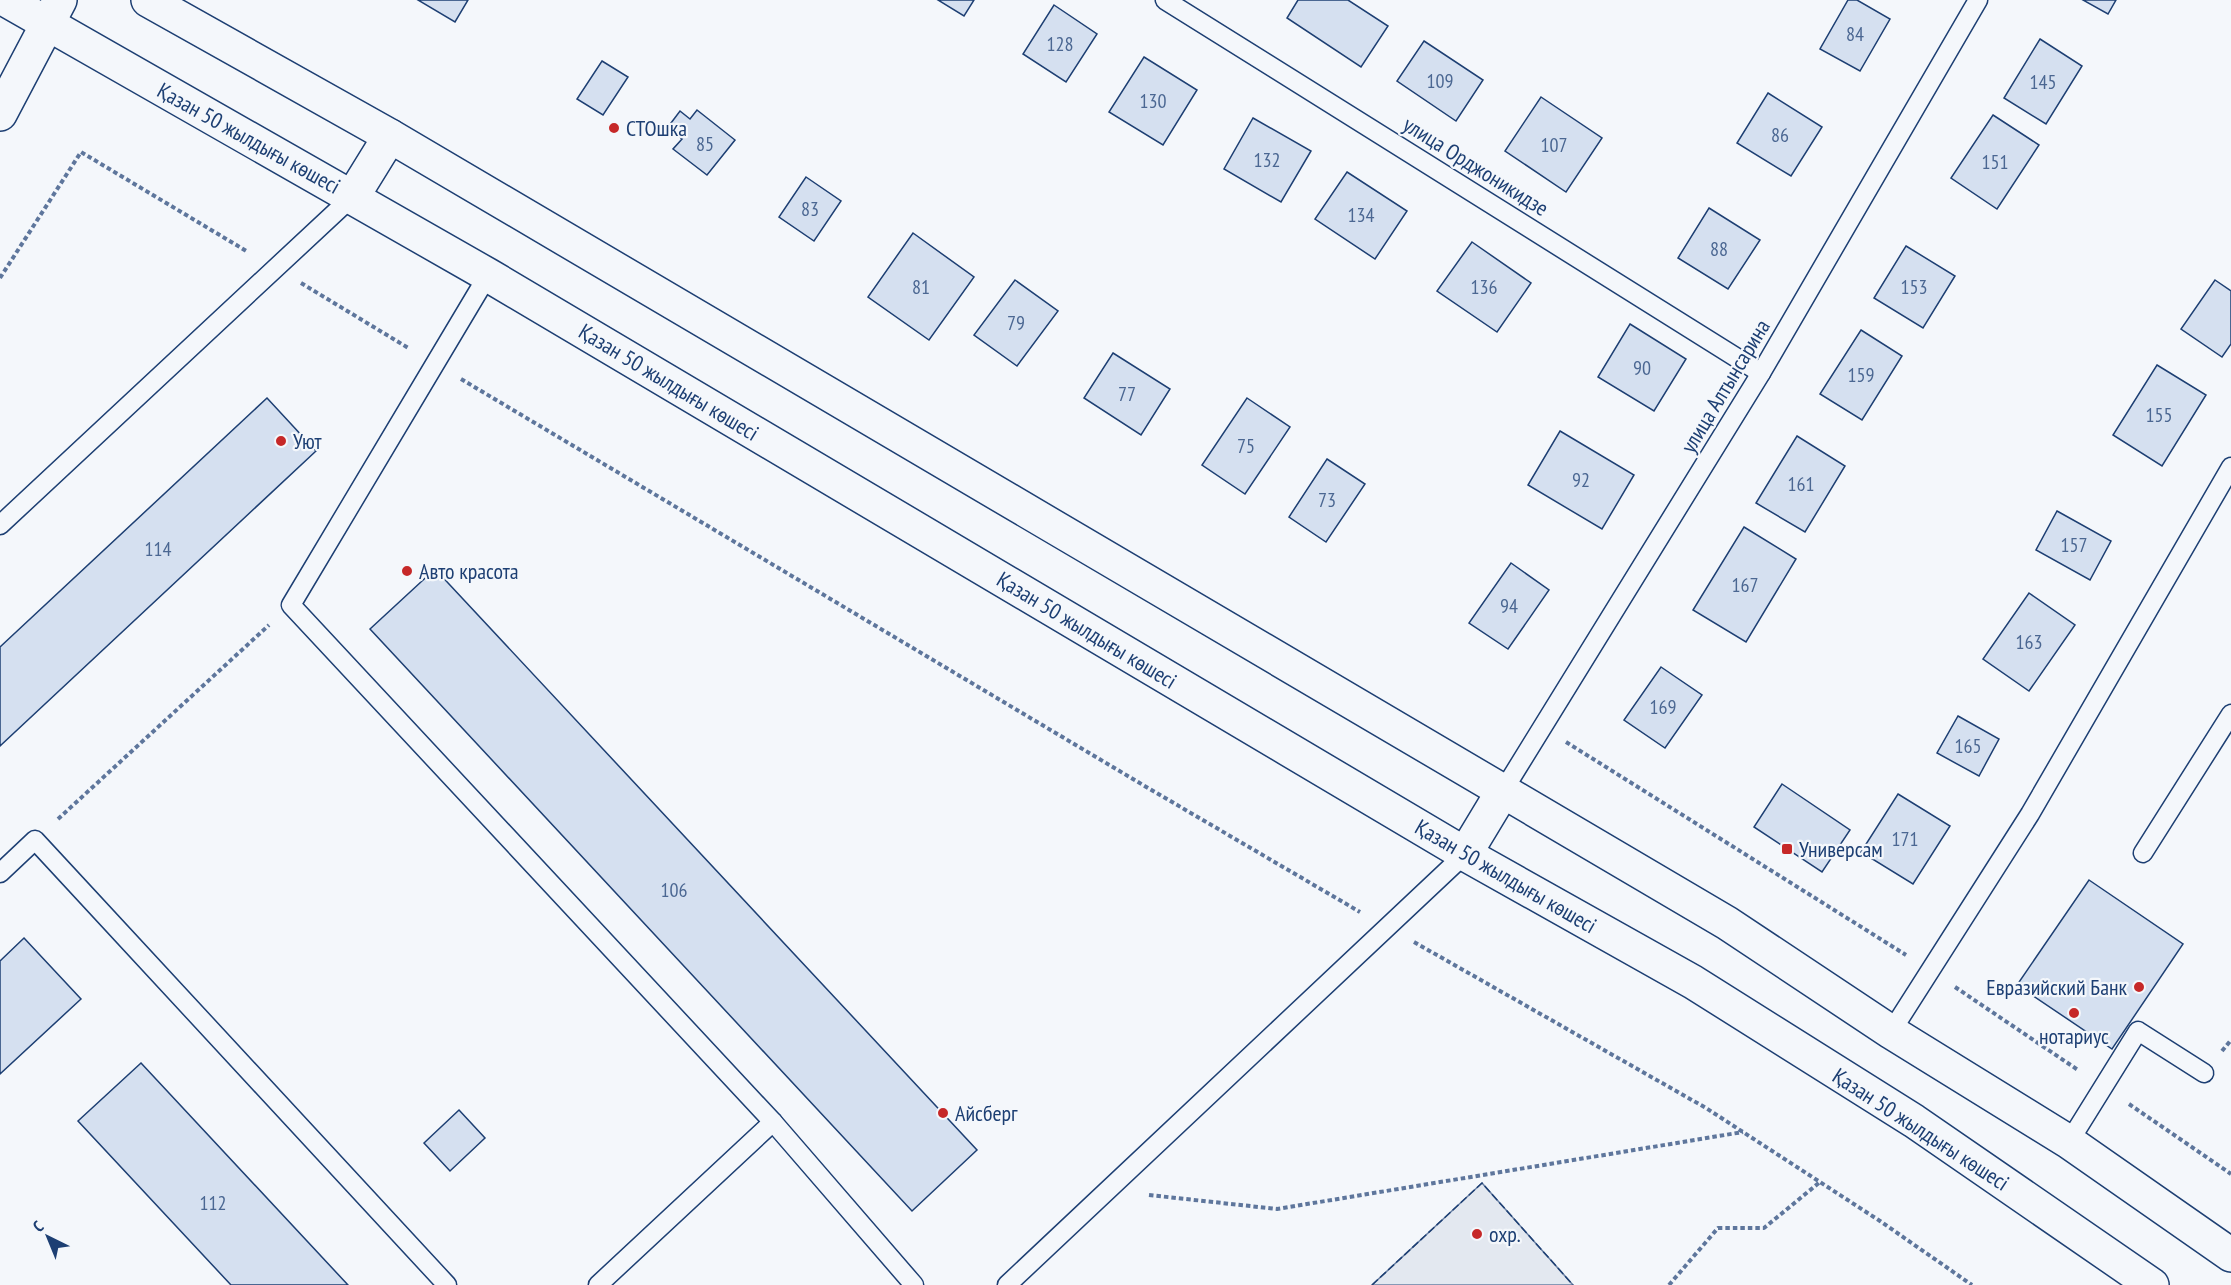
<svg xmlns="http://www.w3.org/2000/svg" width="2231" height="1285" font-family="'PT Sans Narrow',sans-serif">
<rect width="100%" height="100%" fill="#f4f7fb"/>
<polygon fill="#e3e8f0" stroke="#687fa3" stroke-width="1.5" points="1482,1183 1573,1285 1372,1285"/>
<g fill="#d5e0f0" stroke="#1d3f73" stroke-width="1.5">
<polygon points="418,0 468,0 455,22"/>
<polygon points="938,0 974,0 964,16"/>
<polygon points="1298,0 1348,0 1388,26 1361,67 1287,18"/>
<polygon points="1848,0 1857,0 1890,19 1860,71 1820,49"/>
<polygon points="2083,0 2116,0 2108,14"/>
<polygon points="1054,5 1097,34 1066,82 1023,54"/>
<polygon points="2040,39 2082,66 2046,124 2004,98"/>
<polygon points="1424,41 1483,80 1456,121 1397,81"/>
<polygon points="1144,57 1197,90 1163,145 1109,112"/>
<polygon points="602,61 628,77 603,115 577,99"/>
<polygon points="1768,93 1822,127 1791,176 1737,143"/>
<polygon points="1541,97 1602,138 1566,192 1505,151"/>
<polygon points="697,110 735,140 707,175 673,149 682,139 668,127 680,111 690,119"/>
<polygon points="1993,115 2039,145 1997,209 1951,178"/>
<polygon points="1253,118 1311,151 1281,202 1224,169"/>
<polygon points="1347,172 1407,211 1375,259 1315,219"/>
<polygon points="806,177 841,201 814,241 779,217"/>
<polygon points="1709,208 1760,240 1728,289 1678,258"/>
<polygon points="913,233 974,277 929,340 868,297"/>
<polygon points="1472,242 1531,283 1497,332 1437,291"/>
<polygon points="1906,246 1955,276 1923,328 1874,298"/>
<polygon points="1015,280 1058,311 1017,366 974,335"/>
<polygon points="2215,280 2231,291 2231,344 2222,357 2181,329"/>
<polygon points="1630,324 1686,359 1654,411 1598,377"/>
<polygon points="1861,330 1902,356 1862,420 1820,394"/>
<polygon points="1113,353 1170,389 1141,435 1084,398"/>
<polygon points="2157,365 2206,395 2162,466 2113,435"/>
<polygon points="267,398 316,451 0,746 0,647"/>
<polygon points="1247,398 1290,427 1245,494 1202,465"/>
<polygon points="1560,431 1634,475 1602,529 1528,485"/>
<polygon points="1797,436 1845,466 1805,532 1756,503"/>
<polygon points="1327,459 1365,484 1326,542 1289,517"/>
<polygon points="2057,511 2111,541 2090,580 2036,550"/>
<polygon points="1744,527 1796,559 1746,642 1693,610"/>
<polygon points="1511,563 1549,590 1508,649 1469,623"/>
<polygon points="435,569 977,1150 912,1211 370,629"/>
<polygon points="2029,593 2075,625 2029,691 1983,659"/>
<polygon points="1661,667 1702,695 1665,748 1624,720"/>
<polygon points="1958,716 1999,739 1979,776 1937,753"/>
<polygon points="1782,784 1850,830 1822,872 1754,827"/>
<polygon points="1898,794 1950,826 1913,884 1861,852"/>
<polygon points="2089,880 2183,944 2112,1049 2017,985"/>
<polygon points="24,938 81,999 0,1074 0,961"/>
<polygon points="141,1063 348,1285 231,1285 78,1121"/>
<polygon points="459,1110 485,1138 450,1171 424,1143"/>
</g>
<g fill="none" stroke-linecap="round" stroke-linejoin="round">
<g stroke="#1d3f73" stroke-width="21">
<g id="lane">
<polyline points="1165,0 1761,373"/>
<polyline points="488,275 291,605 773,1122 914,1285"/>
<polyline points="0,525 353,196"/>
<polyline points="1503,791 1761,373 1978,0"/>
<polyline points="2143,853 2231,714"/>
<polyline points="0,873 35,840 447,1285"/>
<polyline points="1891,1032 2030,814 2231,467"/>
<polyline points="2069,1142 2138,1031 2204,1073"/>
<polyline points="598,1285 773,1122"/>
<polyline points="1007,1285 1465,854"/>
</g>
</g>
<g stroke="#1d3f73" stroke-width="36">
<polyline id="street" points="353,196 390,136"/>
</g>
<g stroke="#1d3f73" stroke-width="36">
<g id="secondary">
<polyline points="6,0 488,275 1465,854 1693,982 1914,1121 2152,1285"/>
<polyline points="148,0 390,136 1727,923 1891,1032 2069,1142 2231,1255"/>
<polyline points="0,114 60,0"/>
<polyline points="1465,854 1503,791"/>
</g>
</g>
<g stroke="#5e769c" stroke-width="4" stroke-dasharray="4.5 3" stroke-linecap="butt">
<polyline points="0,278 81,152 248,252"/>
<polyline points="301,283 410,349"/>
<polyline points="461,379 1143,785 1360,912"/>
<polyline points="1566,742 1906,955"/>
<polyline points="58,819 269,625"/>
<polyline points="1414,942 1706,1108 1880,1221 1972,1285"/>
<polyline points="1955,987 2078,1070"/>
<polyline points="2222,1051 2231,1040"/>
<polyline points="2129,1104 2231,1174"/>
<polyline points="1149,1195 1277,1209 1743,1132"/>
<polyline points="1669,1285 1718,1228 1764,1228 1820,1182"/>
</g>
<use href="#lane" stroke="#f4f7fb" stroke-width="18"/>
<use href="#street" stroke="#f4f7fb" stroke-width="33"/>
<use href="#secondary" stroke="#f4f7fb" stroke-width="33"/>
<polyline stroke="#1d3f73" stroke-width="1.5" stroke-dasharray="8 3" stroke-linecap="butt" points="1372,1285 1482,1183 1573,1285"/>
</g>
<g fill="#c62828" stroke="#f4f7fb" stroke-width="2">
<circle cx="614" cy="128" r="6"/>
<circle cx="281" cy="441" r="6"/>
<circle cx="407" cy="571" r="6"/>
<rect x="1781" y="843" width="12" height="12" rx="3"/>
<circle cx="2139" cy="987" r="6"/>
<circle cx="2074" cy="1013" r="6"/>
<circle cx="943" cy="1113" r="6"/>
<circle cx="1477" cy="1234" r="6"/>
</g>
<g text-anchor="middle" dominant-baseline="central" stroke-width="4.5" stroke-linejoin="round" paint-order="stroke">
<g font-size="20" fill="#4b6792">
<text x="1855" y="34">84</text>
<text x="1060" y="44">128</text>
<text x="1440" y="81">109</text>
<text x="2043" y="82">145</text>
<text x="1153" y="101">130</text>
<text x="1780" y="135">86</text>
<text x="705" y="144">85</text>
<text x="1554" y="145">107</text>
<text x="1267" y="160">132</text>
<text x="1995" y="162">151</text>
<text x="810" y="209">83</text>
<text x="1361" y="215">134</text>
<text x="1719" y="249">88</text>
<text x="921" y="287">81</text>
<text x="1484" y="287">136</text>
<text x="1914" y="287">153</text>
<text x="1016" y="323">79</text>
<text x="1642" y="368">90</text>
<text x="1861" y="375">159</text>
<text x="1127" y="394">77</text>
<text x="2159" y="415">155</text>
<text x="1246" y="446">75</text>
<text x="1581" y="480">92</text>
<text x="1801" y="484">161</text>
<text x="1327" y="500">73</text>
<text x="2074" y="545">157</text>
<text x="158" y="549">114</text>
<text x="1745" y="585">167</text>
<text x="1509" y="606">94</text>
<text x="2029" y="642">163</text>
<text x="1663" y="707">169</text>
<text x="1968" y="746">165</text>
<text x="1905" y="839">171</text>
<text x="674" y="890">106</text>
<text x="213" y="1203">112</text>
</g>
<g font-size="22" fill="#1d3f73" stroke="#f4f7fb" text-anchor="start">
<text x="626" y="128">СТОшка</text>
<text x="293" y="441">Уют</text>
<text x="419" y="571">Авто красота</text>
<text x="1799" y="849">Универсам</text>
<text x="2127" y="987" text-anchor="end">Евразийский Банк</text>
<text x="2074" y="1036" text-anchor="middle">нотариус</text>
<text x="955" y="1113">Айсберг</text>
<text x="1489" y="1234">охр.</text>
</g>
<g font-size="22" fill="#1d3f73" stroke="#f4f7fb">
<text transform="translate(249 138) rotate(29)">Қазан 50 жылдығы көшесі</text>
<text transform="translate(1476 166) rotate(32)">улица Орджоникидзе</text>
<text transform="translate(669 382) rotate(31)">Қазан 50 жылдығы көшесі</text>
<text transform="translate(1725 386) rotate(-59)">улица Алтынсарина</text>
<text transform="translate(1087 630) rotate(31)">Қазан 50 жылдығы көшесі</text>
<text transform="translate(1506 876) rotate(30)">Қазан 50 жылдығы көшесі</text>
<text transform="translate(1921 1129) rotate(33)">Қазан 50 жылдығы көшесі</text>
</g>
</g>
<g transform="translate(48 1237) rotate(317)" stroke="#f4f7fb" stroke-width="4.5" paint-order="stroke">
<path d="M0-4.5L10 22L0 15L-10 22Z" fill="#1d3f73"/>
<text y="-9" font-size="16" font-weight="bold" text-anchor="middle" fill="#1d3f73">С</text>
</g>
</svg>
